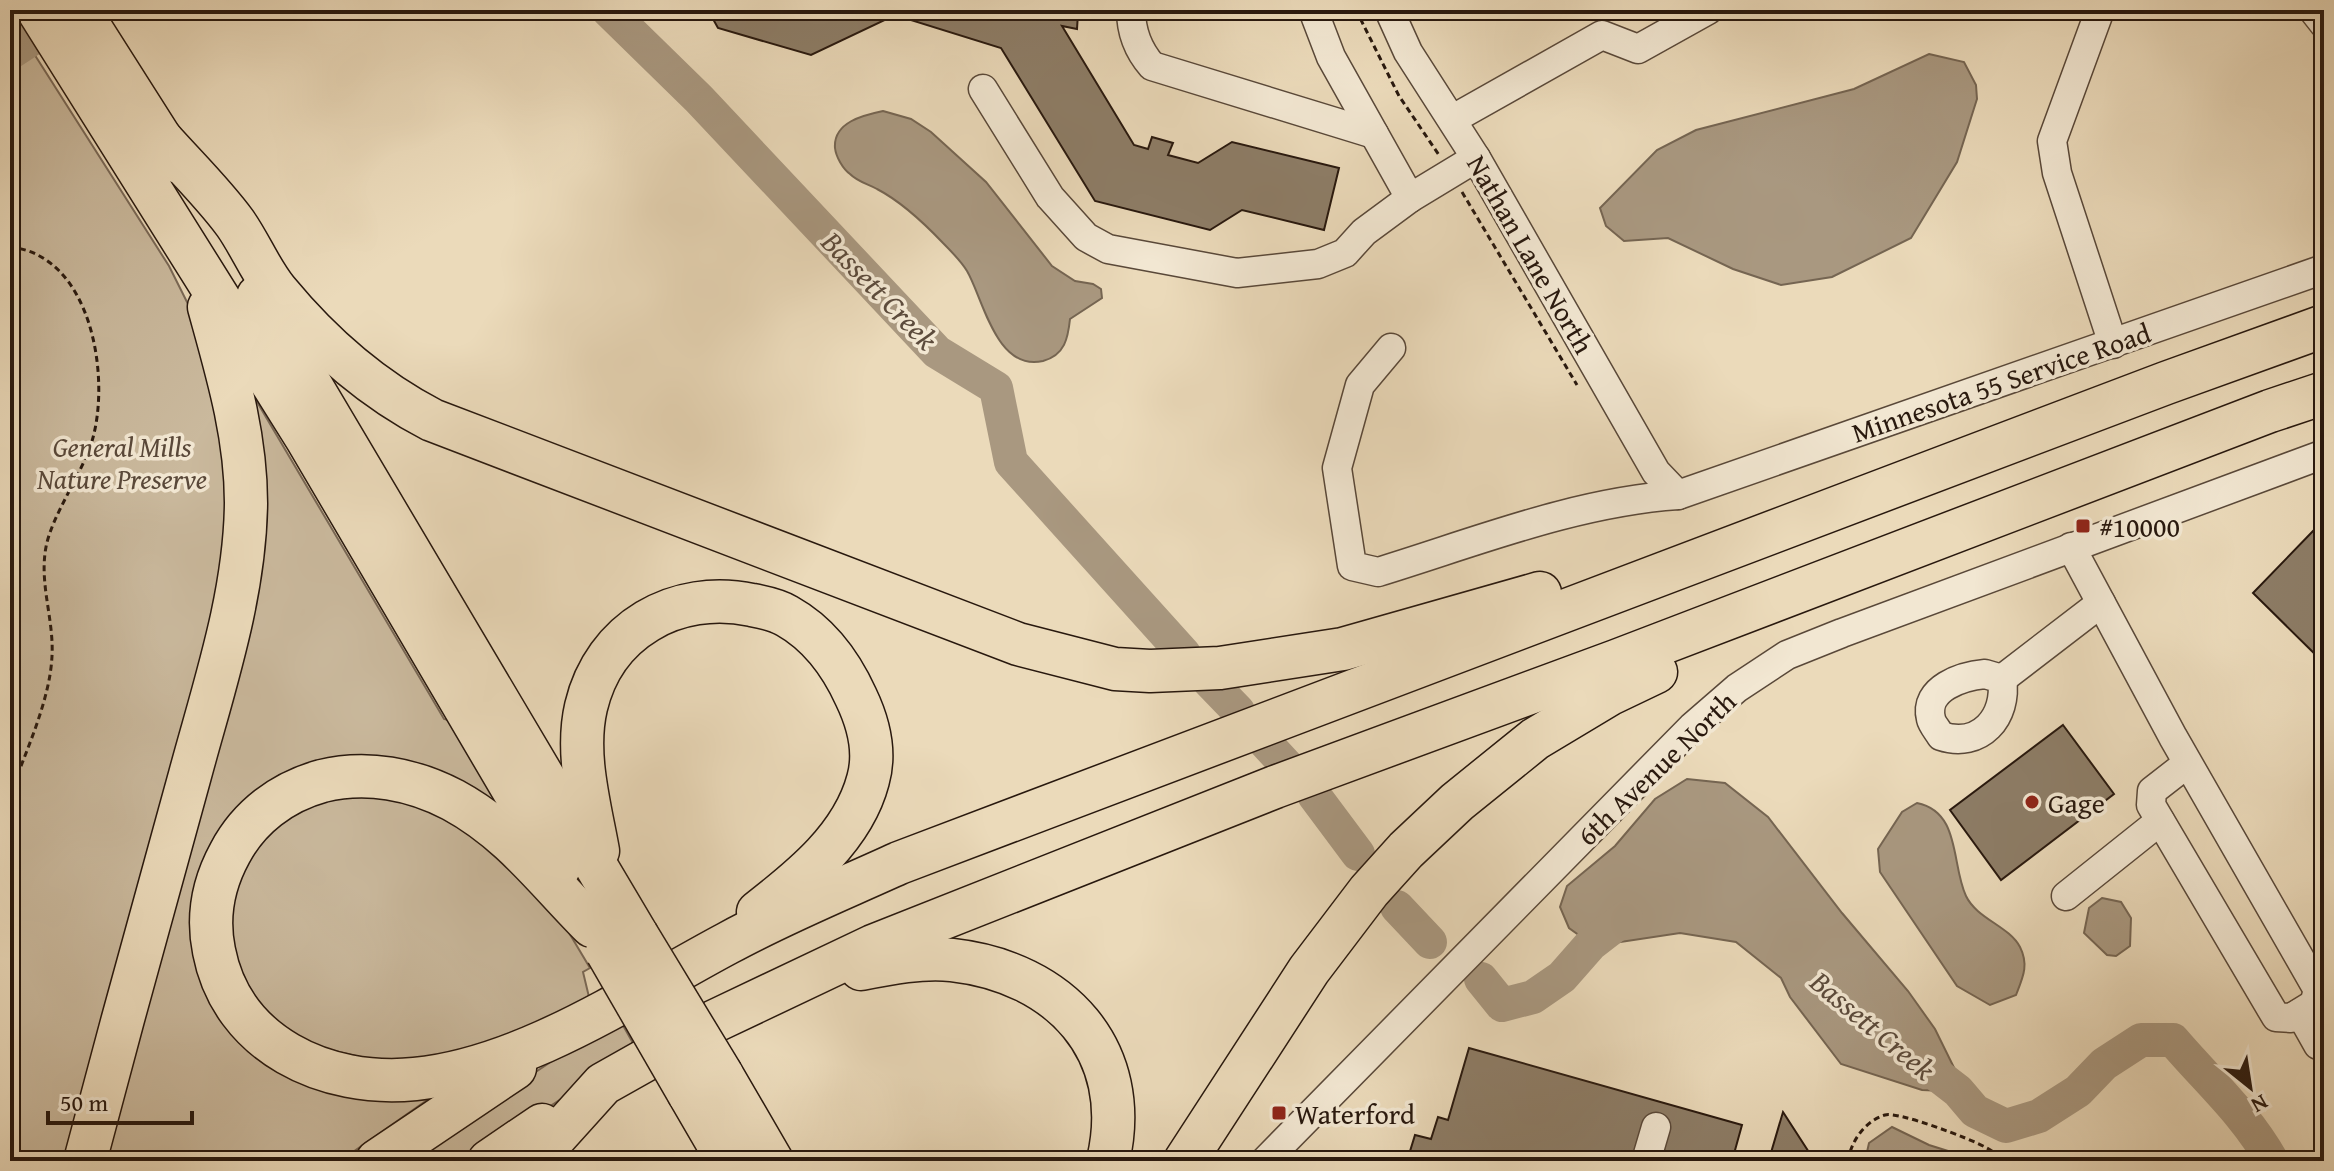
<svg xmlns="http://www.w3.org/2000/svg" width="2334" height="1171" font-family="'Gentium Book Plus',serif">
<rect width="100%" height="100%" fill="#ebdaba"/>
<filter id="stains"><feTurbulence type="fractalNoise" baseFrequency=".0025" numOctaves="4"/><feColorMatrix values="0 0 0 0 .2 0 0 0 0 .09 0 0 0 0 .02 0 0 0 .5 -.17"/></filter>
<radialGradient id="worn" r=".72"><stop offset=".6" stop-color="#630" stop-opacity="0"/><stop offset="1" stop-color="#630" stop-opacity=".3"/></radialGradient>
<g fill="#cab99d" stroke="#796856" stroke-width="2">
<polygon points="10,16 169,266 208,344 234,535 75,1161 10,1161"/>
<polygon points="253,395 444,719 448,720 512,828 404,773 233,828 231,1020 440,1091 340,1161 93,1161 181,832"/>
<polygon points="334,788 447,806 559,916 590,968 583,972 589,997 533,1029 413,1070 274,1036 222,952 245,844"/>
<polygon points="620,1020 638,1052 584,1084 466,1161 403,1161 567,1051"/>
</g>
<g fill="#a99880" stroke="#756552" stroke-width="2">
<polygon points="1929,54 1964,62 1976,85 1977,99 1957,162 1911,238 1832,277 1781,285 1733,269 1668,238 1624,241 1606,226 1600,208 1657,150 1696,130 1854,89"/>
<path d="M883,111L911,119L931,132L986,182L1052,266L1075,281L1093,284L1101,289L1102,298L1070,319C1068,338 1065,355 1043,361C996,372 983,298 967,271C961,261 951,251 943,243C924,223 902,202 877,189C868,184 858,182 850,174C843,169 836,157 835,148C833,122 864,115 883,111Z"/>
<polygon points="1687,779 1725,783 1768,817 1842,913 1908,991 1935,1029 1966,1092 1922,1090 1841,1064 1790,997 1781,978 1736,942 1680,933 1594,946 1569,928 1560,907 1567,886 1615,846 1655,799"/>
<path d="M1917,803C1961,812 1951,864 1966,896C1977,919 2009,926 2020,947C2029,965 2023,977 2016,995L1990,1005L1957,986L1880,872L1878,849L1902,812Z"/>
<polygon points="2102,898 2121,902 2131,918 2130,946 2116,956 2107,955 2084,933 2089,908"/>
<polygon points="1892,1127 1929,1145 1967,1157 1972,1161 1865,1161 1869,1143"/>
</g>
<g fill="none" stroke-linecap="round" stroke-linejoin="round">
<g stroke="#a99880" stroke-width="34">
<polyline points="608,10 699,99 937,352 996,388 1011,462 1184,654"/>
<polyline points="10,53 68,15"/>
<polyline points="1209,681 1238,711"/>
<polyline points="1263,740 1288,767"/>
<polyline points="1314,795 1358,854"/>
<polyline points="1397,907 1430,942"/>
<polyline points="1481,979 1502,1005 1533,997 1562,977 1591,944 1626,917"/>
<path d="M1923,1064L1958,1091L1975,1111L2006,1126L2039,1116L2078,1091L2104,1064L2141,1040H2173C2207,1080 2246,1114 2272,1161"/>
</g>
</g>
<g fill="#8d7d67" stroke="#28180e" stroke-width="2">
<polygon points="708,10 1067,10 1078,13 1077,29 1062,26 1134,145 1148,149 1152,137 1173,143 1168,155 1198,163 1232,142 1339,168 1324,230 1242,210 1210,230 1095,201 1001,48 895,15 811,55 718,28"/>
<polygon points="2314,530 2324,540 2324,663 2253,593"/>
<polygon points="2063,725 2114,794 2001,880 1950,810"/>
<polygon points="1469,1048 1742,1125 1732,1161 1407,1161 1415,1135 1431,1139 1438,1117 1448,1120"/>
<polygon points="1783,1112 1814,1160 1814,1161 1761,1161 1770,1156"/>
</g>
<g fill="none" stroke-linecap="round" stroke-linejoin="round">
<g stroke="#594839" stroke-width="31">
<g id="minor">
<path d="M1131,10C1131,32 1138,50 1152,66L1374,134"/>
<polyline points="1313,10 1331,57 1410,198 1476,158"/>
<polyline points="1389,10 1408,52 1476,158 1656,472 1678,495"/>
<polyline points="2100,10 2052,141 2057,173 2113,344"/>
<polyline points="2313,10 2324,24"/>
<polyline points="983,89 1050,197 1086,237 1108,249 1237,273 1318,264 1345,253 1364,232 1410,198"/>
<polyline points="1453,119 1602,35 1638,49 1708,10"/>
<path d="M1391,348L1360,385L1337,468L1352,566L1378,572C1476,542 1575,502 1678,495L2324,269"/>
<polyline points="2071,547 2173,737 2318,990 2314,1004 2291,1018 2276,1017 2151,805 2152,791 2188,763"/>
<path d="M1985,674L2002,679C2008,717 1980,749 1941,736C1938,731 1932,724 1931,719C1923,688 1963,676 1985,674Z"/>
<polyline points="2002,679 2101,603"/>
<polyline points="2066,896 2160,821"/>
<polyline points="2300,1013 2318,1045"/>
<polyline points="1265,1161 1692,727 1737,688 1787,655 1842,633 2324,454"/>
<polyline points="1646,1161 1656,1127"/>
</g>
</g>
<g stroke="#28180e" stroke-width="45">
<g id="highway">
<polyline points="38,10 307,439 559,868"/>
<polyline points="79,10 175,161"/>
<path d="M161,139C185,166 213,193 235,223C250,244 260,270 277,291C320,343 372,389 432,420L1018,644L1115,669L1150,671L1220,668L1343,649L1540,593"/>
<polyline points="258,296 637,935"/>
<path d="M598,851C590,806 575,754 586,707C604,630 676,589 752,605C763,607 777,610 787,616C819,634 841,664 856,697C868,722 876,752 868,780C853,837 802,878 758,912"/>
<path d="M592,926C546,880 512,832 453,800C413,779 367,770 322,781C282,792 249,817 230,853C213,884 207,917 214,951C232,1045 326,1088 415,1079C525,1068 632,994 728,943C783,913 842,889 899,863L2166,383L2324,326"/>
<path d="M861,969C890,963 922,957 952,960C1060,972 1134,1050 1108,1161"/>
<polyline points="722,1075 772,1161"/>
<polyline points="689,1094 728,1161"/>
<path d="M85,1161C119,1032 154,904 190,775C214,686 245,596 246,503C246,435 227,372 209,307"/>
<polyline points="377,1161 515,1068"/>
<polyline points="489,1161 542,1125"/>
<polyline points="525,1161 557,1135 603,1084 715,1021 873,946 1275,787 1616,661 2270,411 2324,393"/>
<polyline points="1185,1161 1309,970 1369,891 1406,850 1457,802 1535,739 1610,694 1656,672"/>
</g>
</g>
<g stroke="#28180e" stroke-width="3" stroke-dasharray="6 4" stroke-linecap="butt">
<polyline points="1356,10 1399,96 1439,155"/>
<polyline points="1462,192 1577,385"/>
<path d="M10,247C92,255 111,378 92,441C82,474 52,515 46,547C39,584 54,619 52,656C50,701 25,753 10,795"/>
<path d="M1848,1161C1851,1141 1865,1121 1885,1115C1898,1111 1971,1139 1985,1147C1993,1151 1999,1156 2006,1161"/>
</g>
<use href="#minor" stroke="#f2e7d2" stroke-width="28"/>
<use href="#highway" stroke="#ebdaba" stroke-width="42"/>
<g stroke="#28180e" stroke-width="45" stroke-linecap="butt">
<g id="highway-bridge">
<polyline points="637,935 722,1075"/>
<polyline points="607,952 689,1094"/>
</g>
</g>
<use href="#highway-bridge" stroke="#ebdaba" stroke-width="42"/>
</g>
<g fill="#8f2418" stroke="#f2e7d2" stroke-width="3">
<rect x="2075" y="518" width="16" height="16" rx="4"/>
<circle cx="2032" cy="802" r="8"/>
<rect x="1271" y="1105" width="16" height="16" rx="4"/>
</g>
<g text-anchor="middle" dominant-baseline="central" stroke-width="7" stroke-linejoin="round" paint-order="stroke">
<g font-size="28" fill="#28180e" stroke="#f2e7d2">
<text transform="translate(1531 254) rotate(60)">Nathan Lane North</text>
<text transform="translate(2001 382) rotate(-19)">Minnesota 55 Service Road</text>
<text transform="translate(1656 768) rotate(-44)">6th Avenue North</text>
</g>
<g font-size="28" font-style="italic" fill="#594839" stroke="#f2e7d2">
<text x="122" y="446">General Mills<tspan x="122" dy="32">Nature Preserve</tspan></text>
</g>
<g font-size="28" fill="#28180e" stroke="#f2e7d2" text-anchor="start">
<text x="2099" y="526">#10000</text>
<text x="2048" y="802">Gage</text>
<text x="1295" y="1113">Waterford</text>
</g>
<g font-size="30" font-style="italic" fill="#5c4b3c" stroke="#f2e7d2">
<text transform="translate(880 290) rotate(46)">Bassett Creek</text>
<text transform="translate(1873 1025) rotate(40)">Bassett Creek</text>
</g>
</g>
<rect width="2334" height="1171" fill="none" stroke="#ebdaba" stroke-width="40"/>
<rect x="12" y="12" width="2310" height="1147" fill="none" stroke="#28180e" stroke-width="4"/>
<rect x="20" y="20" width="2294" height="1131" fill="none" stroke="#28180e" stroke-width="2"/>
<g transform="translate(2250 1087) rotate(150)" stroke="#f2e7d2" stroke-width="6" paint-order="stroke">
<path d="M0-6L14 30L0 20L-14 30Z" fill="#28180e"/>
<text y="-12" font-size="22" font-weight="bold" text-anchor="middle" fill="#28180e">N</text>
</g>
<path d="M48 1111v12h144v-12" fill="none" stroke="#28180e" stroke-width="4"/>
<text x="60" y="1111" font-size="24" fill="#28180e" stroke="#f2e7d2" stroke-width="6" paint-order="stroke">50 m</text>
<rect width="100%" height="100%" filter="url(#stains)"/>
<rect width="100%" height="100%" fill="url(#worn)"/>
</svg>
